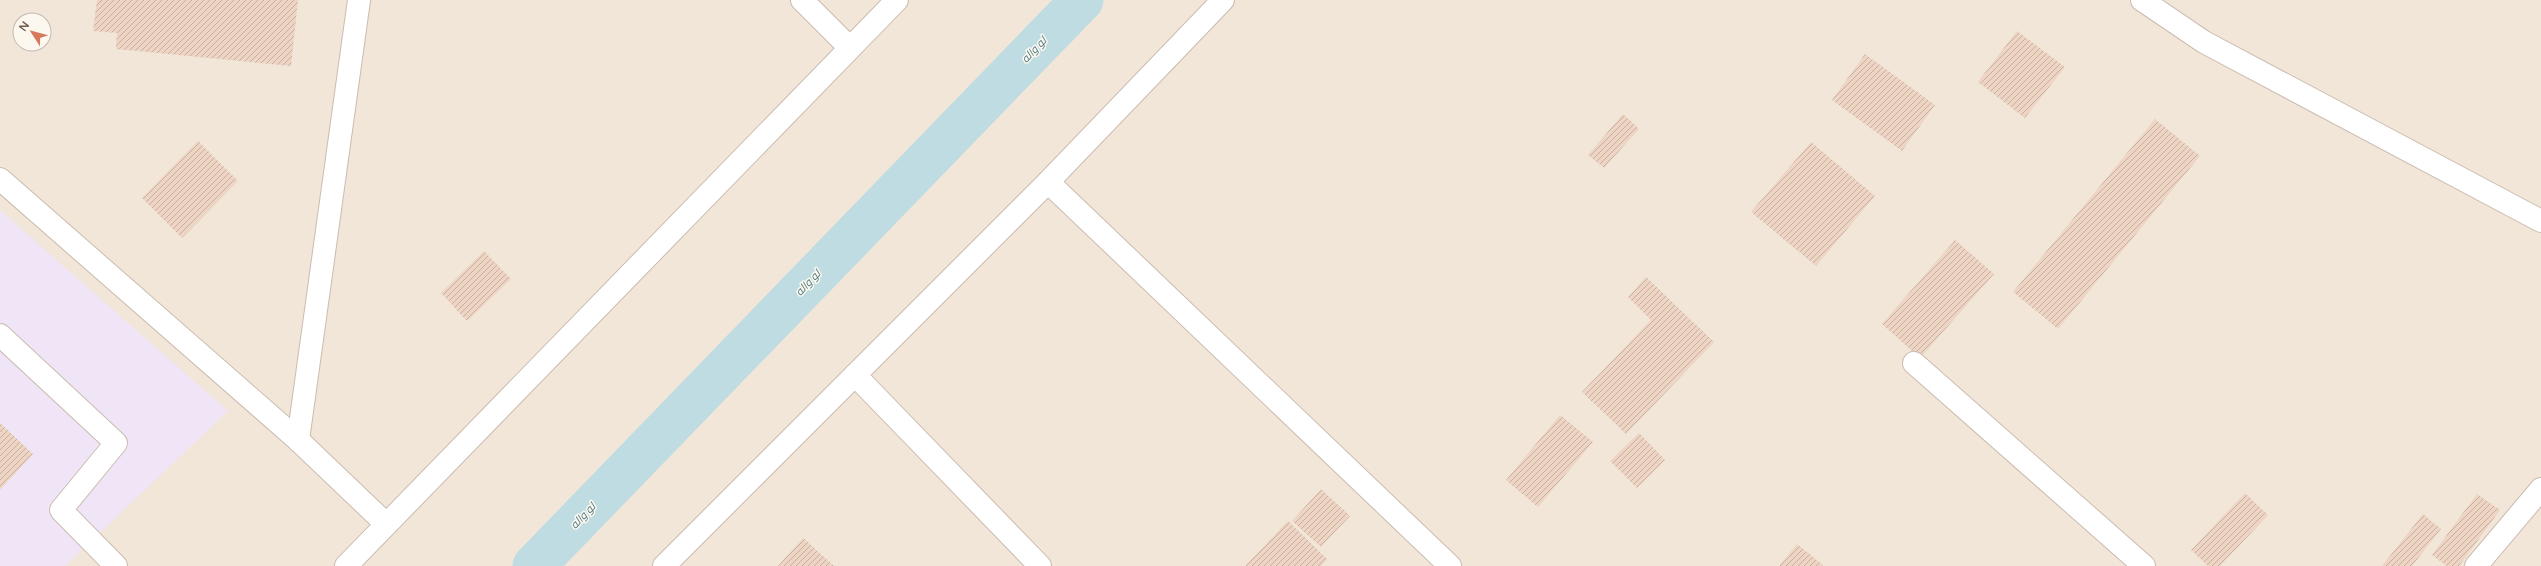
<svg xmlns="http://www.w3.org/2000/svg" width="2541" height="566" font-family="'Varela Round',Cairo,sans-serif">
<defs>
<pattern id="building-hatch" width="6" height="6" patternUnits="userSpaceOnUse"><rect width="6" height="6" fill="#edd4c3"/><path d="M-1 1l2-2M0 6l6-6M5 7l2-2" fill="none" stroke="#c4afa1"/></pattern>
</defs>
<rect width="100%" height="100%" fill="#faf4e9"/>
<path fill="#f1e6d8" fill-rule="evenodd" d="M0,0H2541V566H0ZM20,20H44V44H20Z"/>
<polygon fill="#f0e5f7" points="0,210 228,411 65,566 0,566"/>
<g fill="none" stroke-linecap="round" stroke-linejoin="round">
<polyline stroke="#bfdce2" stroke-width="43" points="534,566 1082,0"/>
</g>
<g fill="url(#building-hatch)">
<polygon points="97,0 298,0 291,66 116,49 117,33 93,31"/>
<polygon points="2017,31 2065,67 2025,118 1978,82"/>
<polygon points="1865,54 1935,105 1902,151 1832,100"/>
<polygon points="1623,114 1639,129 1604,168 1588,155"/>
<polygon points="2155,119 2200,156 2058,329 2013,292"/>
<polygon points="198,141 238,181 182,238 142,198"/>
<polygon points="1811,142 1875,196 1816,266 1751,212"/>
<polygon points="1955,240 1994,274 1920,358 1882,324"/>
<polygon points="484,251 511,279 467,321 441,293"/>
<polygon points="1646,277 1714,342 1626,434 1582,392 1651,320 1628,297"/>
<polygon points="1560,415 1593,442 1538,507 1506,480"/>
<polygon points="0,423 33,454 0,490"/>
<polygon points="1639,433 1665,460 1637,488 1610,461"/>
<polygon points="1321,489 1350,516 1321,547 1292,521"/>
<polygon points="2245,493 2268,515 2220,566 2208,566 2191,550"/>
<polygon points="2477,494 2500,510 2459,566 2447,566 2432,555"/>
<polygon points="2423,514 2441,529 2412,566 2382,566"/>
<polygon points="1288,521 1327,559 1321,566 1245,566"/>
<polygon points="803,538 834,566 778,566"/>
<polygon points="1797,544 1823,565 1822,566 1779,566"/>
</g>
<g fill="none" stroke-linecap="round" stroke-linejoin="round">
<g stroke="#cbbcb0" stroke-width="24">
<g id="minor">
<polyline points="802,0 849,47"/>
<polyline points="2142,0 2204,42 2541,221"/>
<polyline points="0,179 298,440 386,524"/>
<polyline points="1048,182 1450,566"/>
<polyline points="0,335 116,443 61,510 116,566"/>
<polyline points="1914,363 2144,566"/>
<polyline points="855,375 1040,566"/>
<polyline points="298,440 359,0"/>
<polyline points="346,566 897,0"/>
<polyline points="664,566 1048,182 1223,0"/>
<polyline points="2476,566 2541,489"/>
</g>
</g>
<use href="#minor" stroke="#fff" stroke-width="22"/>
</g>
<g text-anchor="middle" dominant-baseline="central" stroke-width="3" stroke-linejoin="round" paint-order="stroke">
<g font-size="11" font-style="italic" fill="#4c7982" stroke="#fdf8ef">
<text transform="translate(1034 50) rotate(-46)">لو واله</text>
<text transform="translate(808 283) rotate(-46)">لو واله</text>
<text transform="translate(583 516) rotate(-46)">لو واله</text>
</g>
</g>
<g transform="translate(32 32) rotate(306)"><circle r="19" fill="#fdf8ef" stroke="#c5baaf"/>
<path d="M0-3L7 15L0 10L-7 15Z" fill="#d6785c"/>
<text y="-6" font-size="11" font-weight="bold" text-anchor="middle" fill="#725c4f">N</text>
</g>
</svg>
